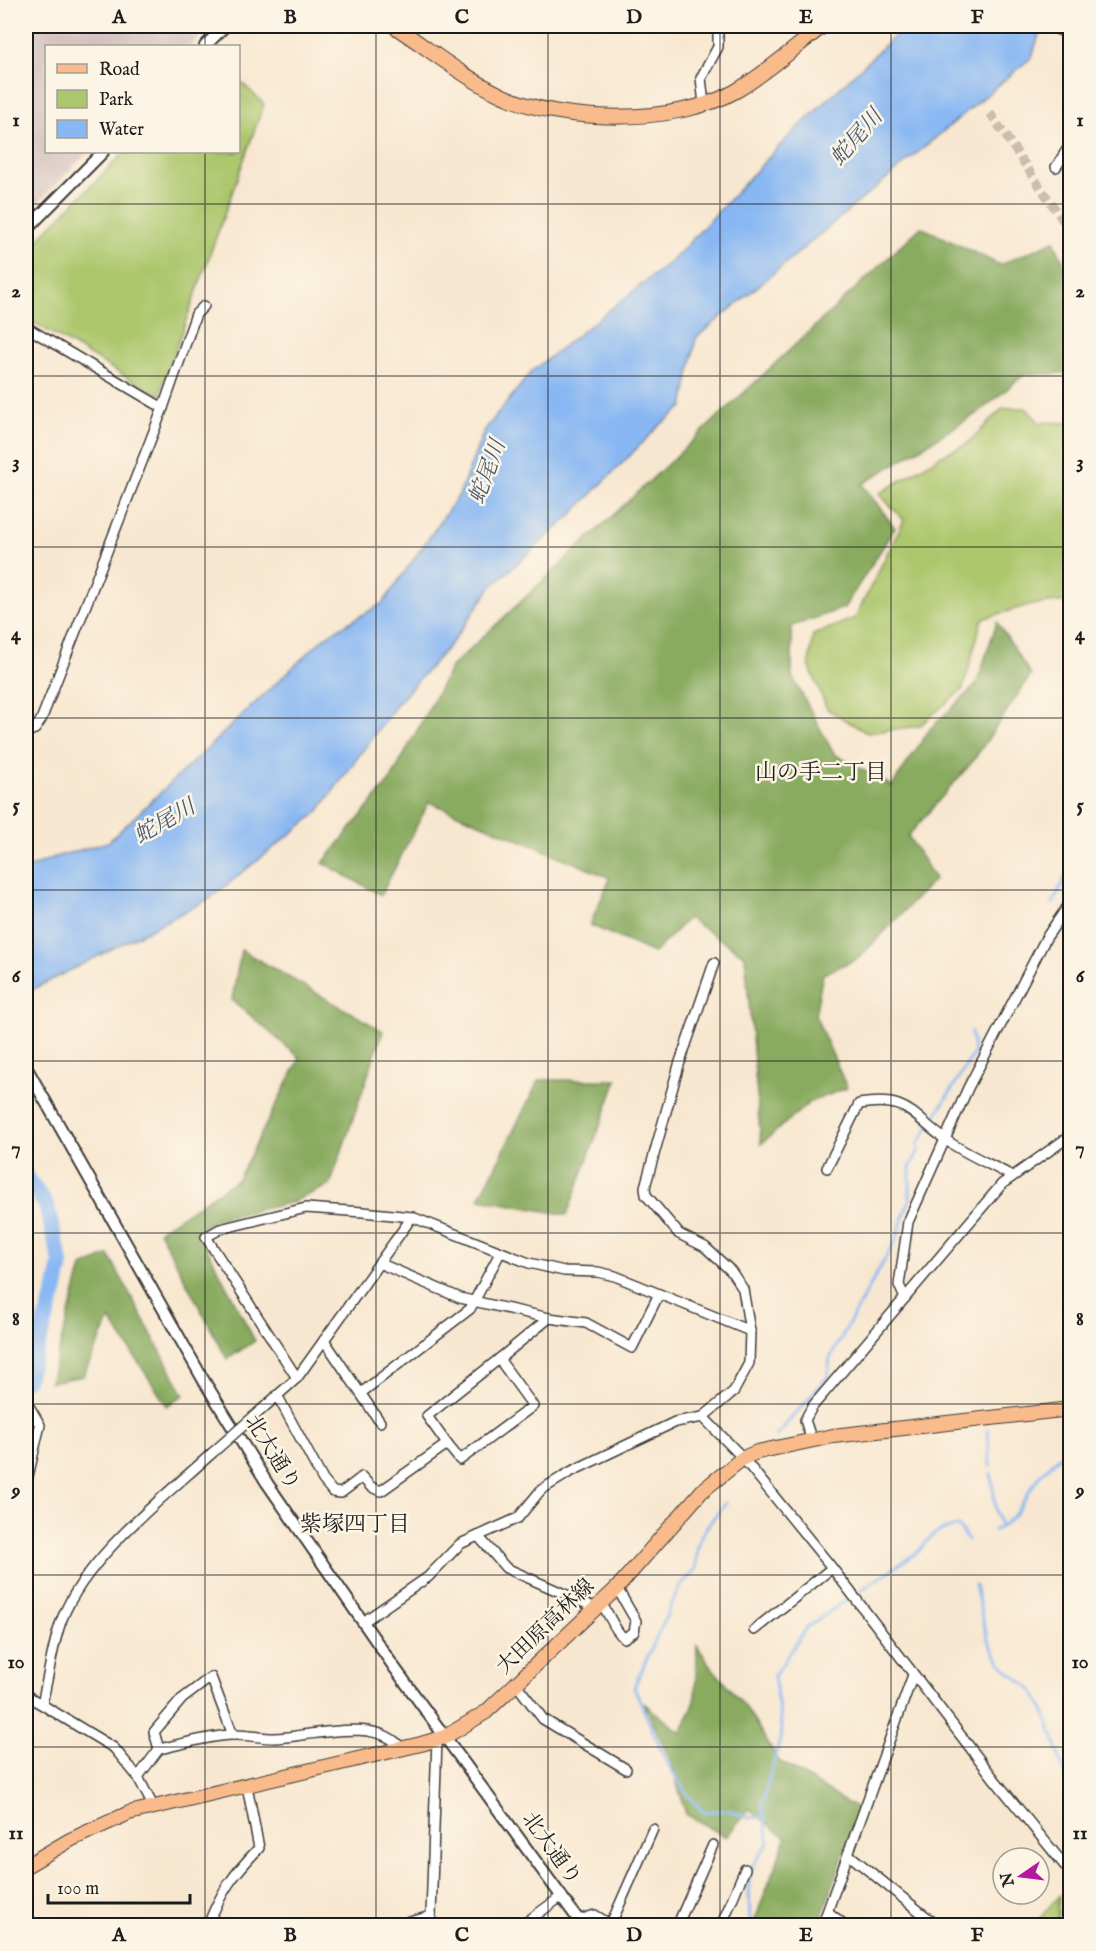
<svg xmlns="http://www.w3.org/2000/svg" width="1096" height="1951" font-family="'IM FELL English','Noto Serif JP',serif">
<rect width="100%" height="100%" fill="#fcf5e5"/>
<filter id="ink" filterUnits="userSpaceOnUse"><feTurbulence type="fractalNoise" baseFrequency=".0167" numOctaves="2"/><feDisplacementMap in="SourceGraphic" scale="12" xChannelSelector="R" yChannelSelector="G"/><feConvolveMatrix kernelMatrix="1 2 1 2 8 2 1 2 1" color-interpolation-filters="sRGB"/></filter>
<filter id="wash" filterUnits="userSpaceOnUse"><feTurbulence type="fractalNoise" baseFrequency=".008" numOctaves="4" result="noise"/><feDisplacementMap in="SourceGraphic" scale="24" xChannelSelector="R" yChannelSelector="G"/><feGaussianBlur stdDeviation="1.35" result="paint"/><feColorMatrix in="noise" values="0 0 0 0 0 0 0 0 0 0 0 0 0 0 0 0 0 1.4 0 .05"/><feComposite in="paint" operator="in"/></filter>
<g filter="url(#wash)">
<rect width="100%" height="100%" fill="#f8e7d0"/>
<polygon fill="#d1bfbd" points="26,26 211,26 191,46 46,46 46,152 88,152 26,215"/>
<g fill="#acc66c" stroke="#647144" stroke-width="1.5">
<polygon points="239,80 264,104 159,396 26,318 26,251 125,152 238,152"/>
<polygon points="1003,408 1026,408 1039,422 1070,423 1070,601 1029,605 982,619 963,689 919,726 867,733 827,709 809,665 813,635 855,618 904,520 879,494 942,455 967,444"/>
<polygon points="1059,1896 1057,1925 1034,1925"/>
</g>
<g fill="#89ab60" stroke="#52643e" stroke-width="1.5">
<polygon points="921,227 1000,265 1054,241 1070,276 1070,373 1024,375 978,413 862,484 895,528 844,608 792,626 792,676 834,754 892,786 930,729 976,685 997,622 1031,675 973,761 908,836 935,879 859,958 823,974 815,1015 847,1088 810,1102 761,1144 745,956 688,918 654,953 590,925 610,878 429,802 381,895 323,863 391,779 451,667"/>
<polygon points="241,950 383,1031 330,1185 290,1203 216,1219 198,1231 255,1341 227,1359 159,1231 238,1179 300,1058 232,1000"/>
<polygon points="539,1080 617,1080 567,1215 479,1199"/>
<polygon points="109,1255 184,1395 167,1406 110,1319 83,1376 50,1382 82,1267"/>
<polygon points="697,1645 709,1664 746,1708 779,1761 859,1810 819,1925 753,1925 786,1838 749,1809 726,1837 686,1814 671,1762 644,1703 681,1733 695,1701"/>
</g>
<polygon fill="#88b7f3" stroke="#526a88" stroke-width="1.5" points="905,26 1042,26 1032,57 696,338 683,407 659,426 568,518 491,587 454,640 397,704 317,813 209,899 26,993 26,869 55,857 108,842 326,636 383,603 459,495 484,431 532,371 674,259 783,142"/>
<g fill="none" stroke-linecap="round" stroke-linejoin="round">
<g stroke="#88b7f3" stroke-width="3">
<polyline points="1053,903 1070,868"/>
<polyline points="988,1429 990,1466"/>
<polyline points="776,1436 828,1376 830,1358 896,1239 910,1198 910,1168 919,1150 918,1144 974,1053 971,1032"/>
<polyline points="991,1474 996,1511 1001,1527"/>
<path d="M726,1503C705,1528 696,1535 696,1569L679,1588L634,1687C652,1726 671,1785 704,1812L728,1810L749,1818L762,1817"/>
<path d="M994,1530C1018,1520 1024,1496 1039,1477C1048,1466 1059,1457 1070,1448"/>
<path d="M975,1585C982,1613 985,1646 1005,1668C1015,1679 1028,1682 1036,1695C1051,1722 1058,1754 1067,1783"/>
<path d="M750,1926L749,1882L753,1865L769,1842L762,1805L782,1732L774,1676L807,1627L919,1551C933,1532 936,1531 958,1526L968,1540"/>
</g>
<polyline stroke="#88b7f3" stroke-width="16" points="26,1176 46,1205 61,1263 56,1289 26,1380"/>
</g>
</g>
<g filter="url(#ink)">
<g fill="none" stroke-linecap="round" stroke-linejoin="round">
<polyline stroke="#ccbeac" stroke-width="9" stroke-dasharray="9 4.5" stroke-linecap="butt" points="990,113 1066,225"/>
<g stroke="#3d3a37" stroke-width="12">
<g id="minor">
<polyline points="1070,77 1070,82"/>
<polyline points="704,104 701,78 718,47 718,26"/>
<polyline points="1056,167 1070,145"/>
<polyline points="26,327 163,408"/>
<polyline points="26,732 35,729 41,720 163,408 196,314 204,306"/>
<polyline points="714,963 679,1065 645,1187 646,1195 679,1234 705,1247 731,1271 743,1289 750,1331 749,1363 734,1391 703,1417 743,1458 829,1564 995,1780 1070,1872"/>
<path d="M827,1168L859,1104C908,1096 910,1114 946,1140C966,1154 990,1164 1012,1176"/>
<polyline points="379,1263 460,1298 549,1318 586,1323 632,1348 659,1294"/>
<polyline points="905,1298 899,1285 908,1222 968,1088 1046,938 1070,903"/>
<polyline points="324,1340 380,1422"/>
<polyline points="297,1378 206,1237 220,1229 306,1208 363,1212 412,1217 529,1263 564,1271 598,1272 615,1276 750,1331"/>
<polyline points="361,1393 470,1309 500,1253"/>
<polyline points="277,1395 323,1480 333,1492 341,1493 362,1477 371,1487 381,1491 447,1444 460,1460 533,1406 499,1359 549,1318"/>
<polyline points="26,1401 40,1425 26,1485"/>
<polyline points="260,1411 297,1378 412,1217"/>
<polyline points="812,1441 805,1420 812,1407 1002,1184 1070,1136"/>
<polyline points="447,1444 427,1416 499,1359"/>
<polyline points="478,1536 506,1568 596,1608"/>
<path d="M601,1604C611,1615 612,1628 624,1638L634,1632L636,1621L617,1588"/>
<polyline points="363,1622 428,1577 460,1544 518,1518 541,1490 570,1472 675,1422 703,1417"/>
<polyline points="754,1630 832,1568"/>
<polyline points="516,1684 543,1719 626,1769"/>
<polyline points="26,1695 114,1748 138,1777 153,1806"/>
<path d="M42,1703C49,1676 52,1645 62,1619C86,1557 163,1498 211,1454"/>
<polyline points="159,1749 154,1732 182,1699 211,1677 233,1735"/>
<path d="M138,1777L159,1749C183,1744 208,1736 232,1735C246,1734 260,1738 274,1738C309,1737 377,1715 402,1749"/>
<polyline points="848,1854 934,1923"/>
<polyline points="828,1912 846,1926"/>
<polyline points="579,1920 595,1915 613,1926"/>
<polyline points="611,1924 653,1829"/>
<path d="M208,1926C220,1892 234,1874 259,1848L247,1786"/>
<polyline points="396,1926 431,1916 437,1739"/>
<polyline points="521,1926 562,1896"/>
<polyline points="677,1926 713,1845"/>
<polyline points="721,1926 745,1869"/>
<polyline points="822,1926 913,1675"/>
</g>
</g>
<g stroke="#3d3a37" stroke-width="14">
<g id="tertiary">
<polyline points="205,46 225,26"/>
<polyline points="26,230 103,152"/>
<polyline points="26,1067 204,1381 267,1483 394,1667 583,1926"/>
</g>
</g>
<g stroke="#3d3a37" stroke-width="16">
<g id="primary">
<path d="M394,26C429,49 463,77 501,95C562,124 677,125 736,91C767,73 795,47 823,26"/>
<polyline points="1055,26 1070,33"/>
<polyline points="26,1866 70,1840 129,1813 421,1744 445,1737 486,1712 617,1588 702,1491 743,1458 757,1452 833,1436 1070,1409"/>
</g>
</g>
<use href="#minor" stroke="#fff" stroke-width="9"/>
<use href="#tertiary" stroke="#fff" stroke-width="10"/>
<use href="#primary" stroke="#fabb8c" stroke-width="14"/>
<g stroke="#3d3a37" stroke-width="12" stroke-linecap="butt">
<polyline id="minor-bridge" points="211,1454 260,1411"/>
</g>
<use href="#minor-bridge" stroke="#fff" stroke-width="9"/>
</g>
</g>
<path fill="none" stroke="#1c1c1c" stroke-width="1.5" stroke-opacity="0.55" d="M205,26V46M376,26V1926M548,26V1926M720,26V1926M891,26V1926M205,152V1926M26,204H1070M26,376H1070M26,547H1070M26,718H1070M26,890H1070M26,1061H1070M26,1233H1070M26,1404H1070M26,1575H1070M26,1747H1070"/>
<g text-anchor="middle" dominant-baseline="central" stroke-width="5" stroke-linejoin="round" paint-order="stroke">
<g font-size="21" fill="#1c1c1c" stroke="#fcf5e5">
<text transform="translate(272 1453) rotate(58)">北大通り</text>
<text transform="translate(546 1627) rotate(-44)">大田原高林線</text>
<text transform="translate(551 1849) rotate(54)">北大通り</text>
</g>
<g font-size="22" font-style="italic" fill="#475a72" stroke="#fcf5e5">
<text transform="translate(857 138) rotate(-49)">蛇尾川</text>
<text transform="translate(488 472) rotate(-70)">蛇尾川</text>
<text transform="translate(165 822) rotate(-30)">蛇尾川</text>
</g>
<g font-size="22" fill="#1c1c1c" stroke="#fcf5e5">
<text x="821" y="773">山の手二丁目</text>
<text x="355" y="1525">紫塚四丁目</text>
</g>
</g>
<rect width="1096" height="1951" fill="none" stroke="#fcf5e5" stroke-width="66"/>
<rect x="45" y="45" width="195" height="108" fill="#fcf5e5" stroke="#a29e95" stroke-width="1.5"/>
<rect x="57" y="64" width="30" height="9" fill="#fabb8c" stroke="#a29e95" stroke-width="1.5"/>
<text x="99" y="75" font-size="18" fill="#1c1c1c">Road</text>
<rect x="57" y="90" width="30" height="18" fill="#acc66c" stroke="#a29e95" stroke-width="1.5"/>
<text x="99" y="105" font-size="18" fill="#1c1c1c">Park</text>
<rect x="57" y="120" width="30" height="18" fill="#88b7f3" stroke="#a29e95" stroke-width="1.5"/>
<text x="99" y="135" font-size="18" fill="#1c1c1c">Water</text>
<g transform="translate(1021 1876) rotate(256)"><circle r="28" fill="#fcf5e5" stroke="#a29e95" stroke-width="1.5"/>
<path d="M0-4.5L10 22L0 15L-10 22Z" fill="#b5179e"/>
<text y="-9" font-size="16" font-weight="bold" text-anchor="middle" fill="#1c1c1c">N</text>
</g>
<path d="M48 1894v9h142v-9" fill="none" stroke="#1c1c1c" stroke-width="3"/>
<text x="57" y="1894" font-size="18" fill="#1c1c1c" stroke="#fcf5e5" stroke-width="4.5" paint-order="stroke">100 m</text>
<rect x="33" y="33" width="1030" height="1885" fill="none" stroke="#1c1c1c" stroke-width="2"/>
<g font-size="20" text-anchor="middle" font-weight="bold" fill="#1c1c1c">
<text x="119" y="23">A</text>
<text x="290" y="23">B</text>
<text x="462" y="23">C</text>
<text x="634" y="23">D</text>
<text x="806" y="23">E</text>
<text x="977" y="23">F</text>
<text x="16" y="126">1</text>
<text x="1080" y="126">1</text>
<text x="16" y="297">2</text>
<text x="1080" y="297">2</text>
<text x="16" y="468">3</text>
<text x="1080" y="468">3</text>
<text x="16" y="640">4</text>
<text x="1080" y="640">4</text>
<text x="16" y="811">5</text>
<text x="1080" y="811">5</text>
<text x="16" y="982">6</text>
<text x="1080" y="982">6</text>
<text x="16" y="1154">7</text>
<text x="1080" y="1154">7</text>
<text x="16" y="1325">8</text>
<text x="1080" y="1325">8</text>
<text x="16" y="1496">9</text>
<text x="1080" y="1496">9</text>
<text x="16" y="1668">10</text>
<text x="1080" y="1668">10</text>
<text x="16" y="1839">11</text>
<text x="1080" y="1839">11</text>
<text x="119" y="1941">A</text>
<text x="290" y="1941">B</text>
<text x="462" y="1941">C</text>
<text x="634" y="1941">D</text>
<text x="806" y="1941">E</text>
<text x="977" y="1941">F</text>
</g>
</svg>
